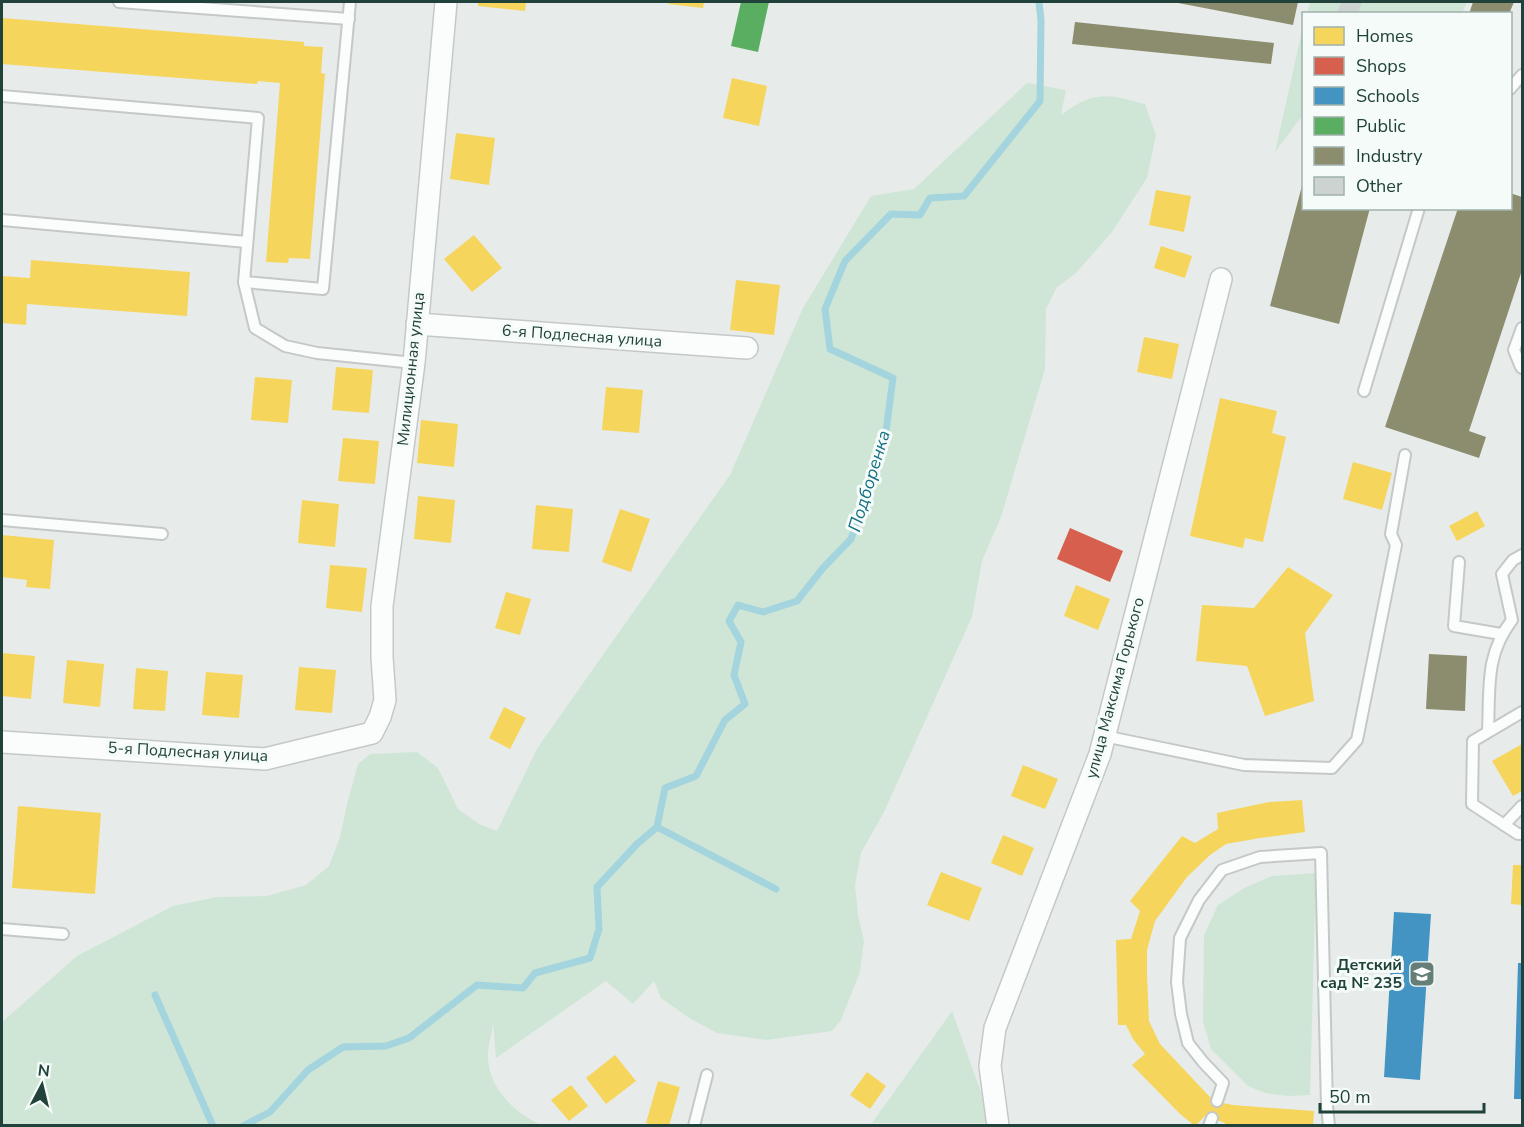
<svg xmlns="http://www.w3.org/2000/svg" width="1524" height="1127" font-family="'Nunito Sans',sans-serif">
<rect width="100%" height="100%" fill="#e7ecea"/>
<g fill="#cfe6d7">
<polygon points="1310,2 1467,2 1462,13 1307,14"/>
<polygon points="1303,25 1303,115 1275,152 1302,31"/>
<path d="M1027,83L1066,90L1061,115C1094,90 1108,94 1145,104L1156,135L1147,178L1112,232L1075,274L1057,287L1046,309L1045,369L1001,517L982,561L972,617L884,812L861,853L855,885L858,915L864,941L860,972L841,1020L832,1031L766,1040L717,1033L689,1018L661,998L654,981L633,1004L606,981L496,1058L493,1023C492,1034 488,1045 488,1056C488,1088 514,1112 541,1125H2V1022L77,956L173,906L217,897L267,896L306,885L329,866L340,837L347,804L358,764L370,754L417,752L438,768L458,809L479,824L497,831L538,747L730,475L803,308L871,196L914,189Z"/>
<polygon points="1316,873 1310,1095 1288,1096 1265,1093 1248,1086 1211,1049 1203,1022 1204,935 1218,905 1244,888 1272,876"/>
<polygon points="952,1011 992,1123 872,1123"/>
</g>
<g fill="#f6d55c">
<polygon points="478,2 526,2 525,11 478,6"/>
<polygon points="669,2 704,2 703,8 668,4"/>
<polygon points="2,18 304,42 304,46 323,47 321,73 325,74 310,259 289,258 288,263 266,262 280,83 258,81 257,84 2,64"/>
<polygon points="732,78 767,86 759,126 723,118"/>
<polygon points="456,133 495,138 489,185 450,179"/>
<polygon points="1156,190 1191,196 1184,232 1149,225"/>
<polygon points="474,235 502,268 472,292 444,259"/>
<polygon points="1161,246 1192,256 1185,278 1154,268"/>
<polygon points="31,260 190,272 187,316 27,304 26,325 2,323 2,276 30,278"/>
<polygon points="736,280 780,285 774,335 730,330"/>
<polygon points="1144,337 1179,344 1172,379 1137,372"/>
<polygon points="336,367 373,370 369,413 332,410"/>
<polygon points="255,377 292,380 288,423 251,420"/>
<polygon points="606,387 643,390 639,433 602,430"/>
<polygon points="1220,398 1277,411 1272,433 1286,437 1263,542 1245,538 1243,548 1190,536"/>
<polygon points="421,420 458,424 454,467 417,463"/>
<polygon points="343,438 379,441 375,484 338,481"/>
<polygon points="1353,462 1392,473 1382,510 1343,499"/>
<polygon points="418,496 455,500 451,543 414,539"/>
<polygon points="302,500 339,504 335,547 298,543"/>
<polygon points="536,505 573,509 569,552 532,549"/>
<polygon points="620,509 650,519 631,572 602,562"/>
<polygon points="1477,511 1485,526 1457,541 1449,526"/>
<polygon points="2,535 54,540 50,589 26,587 27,580 2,577"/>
<polygon points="330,565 367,568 362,612 326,608"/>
<polygon points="1288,567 1333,595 1305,633 1314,701 1265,716 1247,666 1196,661 1202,605 1254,608"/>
<polygon points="1076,585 1110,599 1098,630 1064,616"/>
<polygon points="506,592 531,599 520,635 495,628"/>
<polygon points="2,653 35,656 31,699 2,696"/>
<polygon points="67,660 104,664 100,707 63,703"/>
<polygon points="299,667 336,670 332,713 295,710"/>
<polygon points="136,668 168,671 165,711 133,709"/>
<polygon points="206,672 243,675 239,718 202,715"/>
<polygon points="504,707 526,718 510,749 489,738"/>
<polygon points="1522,744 1522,791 1513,796 1492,761"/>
<polygon points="1023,765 1058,779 1045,809 1011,796"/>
<polygon points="1302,800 1305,832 1260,838 1226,844 1210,855 1187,877 1155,921 1147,950 1147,975 1149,1021 1160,1044 1209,1096 1218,1102 1233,1105 1314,1111 1313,1126 1226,1126 1225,1123 1205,1116 1195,1126 1180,1114 1132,1065 1145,1054 1133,1039 1126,1025 1118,1025 1116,940 1131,939 1140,911 1130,901 1182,836 1195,843 1218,829 1217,813 1269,802"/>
<polygon points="18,806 101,813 95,894 12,888"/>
<polygon points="1003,835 1034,848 1022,876 991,863"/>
<polygon points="1513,865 1522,865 1522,905 1511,904"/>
<polygon points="941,872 982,888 969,921 927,905"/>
<polygon points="615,1055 636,1081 606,1104 586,1078"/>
<polygon points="867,1072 886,1086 870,1109 850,1095"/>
<polygon points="658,1081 680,1087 669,1126 655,1126 646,1123"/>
<polygon points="571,1085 588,1106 569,1121 551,1100"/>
</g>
<polygon fill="#d6604d" points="1070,528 1123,551 1110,582 1057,559"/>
<g fill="#4393c3">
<polygon points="1394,912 1431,914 1420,1080 1384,1077"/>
<polygon points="1518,963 1522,963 1522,1099 1514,1099"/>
</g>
<polygon fill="#5aae61" points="741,2 769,2 758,52 731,46"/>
<g fill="#8c8c6e">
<polygon points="1173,2 1298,2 1293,25"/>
<polygon points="1473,2 1514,2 1509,14 1469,14"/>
<polygon points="1075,22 1274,43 1271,64 1072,44"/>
<polygon points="1303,182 1304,208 1370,208 1339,324 1270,306"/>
<polygon points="1510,193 1522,197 1522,270 1469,431 1486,437 1479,458 1385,427 1458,208 1510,208"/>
<polygon points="1429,654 1467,656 1465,711 1426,709"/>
</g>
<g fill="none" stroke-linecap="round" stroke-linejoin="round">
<g stroke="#a4d4dd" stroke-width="7">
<polyline points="657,827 776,889"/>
<polyline points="155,995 213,1126"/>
<polyline points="243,1126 270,1112 308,1070 343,1047 386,1046 409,1038 477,985 523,988 535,973 590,958 599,929 597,887 637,844 657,827 665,788 696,776 725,720 745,704 734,675 741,642 729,621 738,605 763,612 797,601 823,568 851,539 885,439 893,378 830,349 825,309 845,261 891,214 920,215 930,198 964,196 1040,101 1041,20 1039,2"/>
</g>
</g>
<polygon fill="#cdd3d1" points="1341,2 1362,2 1358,14 1337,14"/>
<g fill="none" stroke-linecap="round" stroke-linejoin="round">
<g stroke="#c4c9c7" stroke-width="14">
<g id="service">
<polyline points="119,2 349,19"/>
<polyline points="1510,89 1522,75"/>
<polyline points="2,96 258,118 244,282 255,328 285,346 317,353 414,363"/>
<polyline points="2,220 247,242"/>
<polyline points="244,282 323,289 350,2"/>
<polyline points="1522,328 1514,350 1521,367 1522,368"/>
<polyline points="1364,391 1419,208"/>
<polyline points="2,520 162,534"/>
<polyline points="1459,562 1454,626 1501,634"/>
<polyline points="1522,712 1473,741 1472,804 1518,834 1522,834"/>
<path d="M1488,731C1490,688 1485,655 1512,620L1502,574L1513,560L1522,555"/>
<polyline points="1104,736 1244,765 1332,768 1357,740 1396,545 1391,534 1405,455"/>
<polyline points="1504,825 1522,806"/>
<polyline points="2,929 63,934"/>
<polyline points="1217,1101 1223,1083 1203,1062 1188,1043 1181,1014 1177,982 1180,938 1199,900 1222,870 1260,857 1321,853 1327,1106 1329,1126"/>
<polyline points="694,1126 707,1075"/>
<polyline points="1209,1126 1212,1118"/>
</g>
</g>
<g stroke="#c4c9c7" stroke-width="24">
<g id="minor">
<polyline points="417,324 747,348"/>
<polyline points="2,742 265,759 372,733 380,717 385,700 382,657 382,606 414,363 446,2"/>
<polyline points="998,1126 990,1066 995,1028 1100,754 1221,279"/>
</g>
</g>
<use href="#service" stroke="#fbfcfc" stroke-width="10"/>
<use href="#minor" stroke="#fbfcfc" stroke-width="21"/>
</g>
<defs>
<g id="school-square" transform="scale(1.35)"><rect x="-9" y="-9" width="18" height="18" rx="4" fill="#667e78" stroke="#f5fbf8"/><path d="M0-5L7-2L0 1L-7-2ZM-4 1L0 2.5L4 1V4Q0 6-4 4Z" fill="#fff"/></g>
</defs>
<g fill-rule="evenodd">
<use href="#school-square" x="1422" y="974"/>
</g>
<g text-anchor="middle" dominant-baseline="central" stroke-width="6" stroke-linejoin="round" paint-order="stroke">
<g font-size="16" fill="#21423a" stroke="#f5fbf8">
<text transform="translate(582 336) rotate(4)">6-я Подлесная улица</text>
<text transform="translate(411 369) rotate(-84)">Милиционная улица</text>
<text transform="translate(1115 688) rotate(-75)">улица Максима Горького</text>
<text transform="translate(188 752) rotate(3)">5-я Подлесная улица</text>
</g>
<g font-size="16" font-weight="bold" fill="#21423a" stroke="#f5fbf8" text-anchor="end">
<text x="1402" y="965">Детский<tspan x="1402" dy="18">сад № 235</tspan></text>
</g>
<g font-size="18" font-style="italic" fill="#156f85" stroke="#f5fbf8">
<text transform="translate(869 481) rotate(-73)">Подборенка</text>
</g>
</g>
<rect width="1524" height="1127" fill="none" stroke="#21423a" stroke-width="6"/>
<rect x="1302" y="12" width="210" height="198" fill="#f5fbf8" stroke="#a0b1ac" stroke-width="1.5"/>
<rect x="1314" y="27" width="30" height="18" fill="#f6d55c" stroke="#a0b1ac" stroke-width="1.5"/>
<text x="1356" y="42" font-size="18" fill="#21423a">Homes</text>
<rect x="1314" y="57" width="30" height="18" fill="#d6604d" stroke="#a0b1ac" stroke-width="1.5"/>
<text x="1356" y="72" font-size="18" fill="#21423a">Shops</text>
<rect x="1314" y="87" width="30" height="18" fill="#4393c3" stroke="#a0b1ac" stroke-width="1.5"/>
<text x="1356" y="102" font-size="18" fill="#21423a">Schools</text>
<rect x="1314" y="117" width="30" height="18" fill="#5aae61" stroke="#a0b1ac" stroke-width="1.5"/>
<text x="1356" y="132" font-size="18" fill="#21423a">Public</text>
<rect x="1314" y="147" width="30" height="18" fill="#8c8c6e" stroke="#a0b1ac" stroke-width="1.5"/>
<text x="1356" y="162" font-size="18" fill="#21423a">Industry</text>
<rect x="1314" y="177" width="30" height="18" fill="#cdd3d1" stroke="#a0b1ac" stroke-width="1.5"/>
<text x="1356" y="192" font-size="18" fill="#21423a">Other</text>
<g transform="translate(42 1085) rotate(7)" stroke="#f5fbf8" stroke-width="4.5" paint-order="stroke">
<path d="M0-4.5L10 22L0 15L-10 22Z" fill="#21423a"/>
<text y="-9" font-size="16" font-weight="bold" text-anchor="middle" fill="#21423a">N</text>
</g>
<path d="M1320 1103v9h164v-9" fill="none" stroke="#21423a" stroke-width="3"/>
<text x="1329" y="1103" font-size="18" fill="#21423a" stroke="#f5fbf8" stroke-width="4.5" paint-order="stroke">50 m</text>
</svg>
